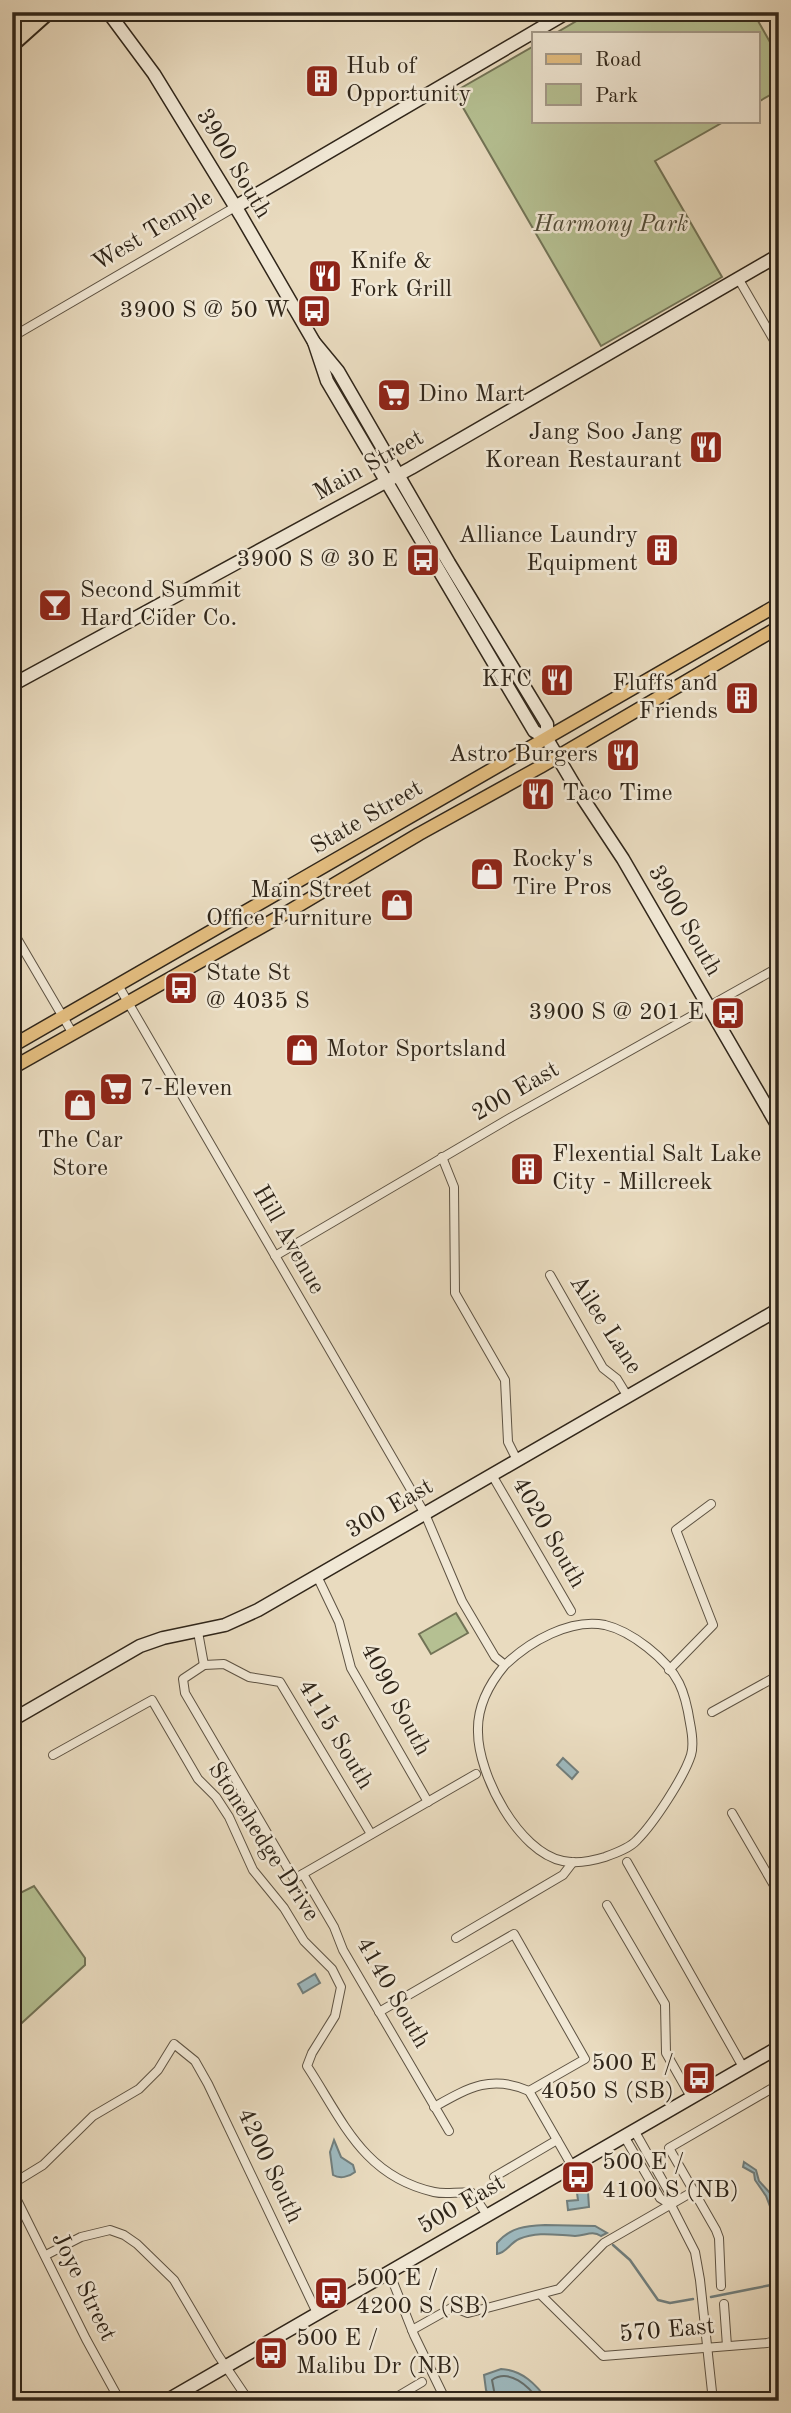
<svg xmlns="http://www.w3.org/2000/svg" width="791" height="2413" font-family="'Old Standard TT',serif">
<rect width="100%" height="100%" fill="#e9dbbf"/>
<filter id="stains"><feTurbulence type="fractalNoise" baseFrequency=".00286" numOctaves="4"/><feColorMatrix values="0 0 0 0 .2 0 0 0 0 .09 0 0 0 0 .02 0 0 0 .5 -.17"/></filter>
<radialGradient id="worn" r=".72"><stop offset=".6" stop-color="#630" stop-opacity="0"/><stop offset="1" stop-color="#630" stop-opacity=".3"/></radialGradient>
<g fill="#b5c092" stroke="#727356" stroke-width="2">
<polygon points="592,12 753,12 779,58 779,90 758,102 758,33 556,33"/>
<polygon points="534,46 534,121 725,121 655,161 722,277 601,346 454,92"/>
<polygon points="456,1613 468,1633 431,1654 419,1634"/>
<polygon points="34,1886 85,1958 85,1965 12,2032 12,1897"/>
</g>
<g fill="#9db8bd" stroke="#717e7c" stroke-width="2">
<polygon points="563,1758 578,1772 572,1779 557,1765"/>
<polygon points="315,1974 320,1983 303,1993 298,1984"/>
<path d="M334,2140L341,2157L353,2165L355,2172C349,2177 340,2179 333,2175L330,2152Z"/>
<polygon points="744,2162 756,2170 759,2181 771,2194 779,2212 779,2230 766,2196 755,2180 754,2173 743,2167"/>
<polygon points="588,2192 589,2207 568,2210 567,2201 578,2200 577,2193"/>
<path d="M545,2225L595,2226L607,2233L601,2236C592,2230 585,2236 575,2236C555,2235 538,2231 519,2239C510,2243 506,2253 497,2254V2243C510,2227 526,2226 545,2225Z"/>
<path d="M501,2369C522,2370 536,2384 548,2401H491L486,2390L484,2375Z"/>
</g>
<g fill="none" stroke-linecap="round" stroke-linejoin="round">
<path stroke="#666f6c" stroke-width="2" d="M496,2401L492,2380C509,2368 529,2386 539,2401"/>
<g stroke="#717e7c" stroke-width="2.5">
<polyline points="613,2245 630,2260 658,2300 670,2303 693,2299"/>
<polyline points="711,2297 771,2285 779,2281"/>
</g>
<g stroke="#5e5343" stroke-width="10">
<g id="street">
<polyline points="541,12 548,24"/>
<polyline points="738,278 779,349"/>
<polyline points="12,337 235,207"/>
<polyline points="12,930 73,1034"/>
<path d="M118,985L425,1514L462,1601L495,1657L505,1665C489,1684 477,1706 478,1732C478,1774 518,1852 563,1861C577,1864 592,1861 605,1857C616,1853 630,1848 637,1840C654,1823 684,1777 691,1755C694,1745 692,1733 690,1723C688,1710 685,1695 679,1683C667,1659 631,1631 605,1625C570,1618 529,1642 505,1665"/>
<polyline points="442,1157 454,1187 455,1293 505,1380 508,1442 517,1460"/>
<polyline points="275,1256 510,1118 779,967"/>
<polyline points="550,1275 603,1368 617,1379 628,1397"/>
<polyline points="492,1475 571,1611"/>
<polyline points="317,1576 339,1622 351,1668 428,1802"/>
<polyline points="198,1632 204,1665 224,1664 249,1677 280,1682 371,1834"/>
<polyline points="204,1665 183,1679 185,1693 294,1879 476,1774"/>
<polyline points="669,1670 713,1625 676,1530 711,1504"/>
<polyline points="712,1712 779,1675"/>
<path d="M53,1755L152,1700L198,1779L216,1797L229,1817L253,1870L284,1908L304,1941L332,1969L341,1987L335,2016L312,2053L307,2066C343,2121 363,2176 434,2192C447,2195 459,2191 472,2193L487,2215"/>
<polyline points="732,1813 779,1894"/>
<polyline points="627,1862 743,2067"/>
<polyline points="303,1874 334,1927 343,1950 449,2131"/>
<polyline points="607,1905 665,2004 666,2053 691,2097"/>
<polyline points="456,1938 563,1875 573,1862"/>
<path d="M379,2012L514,1934L585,2059L529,2091C491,2074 468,2088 434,2107"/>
<polyline points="529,2091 572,2166"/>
<polyline points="634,2130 669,2192 671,2205 695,2252 700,2280 713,2401"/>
<polyline points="624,2136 660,2198 671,2205"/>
<polyline points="494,2177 557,2140"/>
<polyline points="12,2184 43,2165 93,2116 139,2089 158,2070 174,2044 195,2061 208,2084 317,2313"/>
<polyline points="12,2190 86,2339 120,2401"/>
<polyline points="46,2255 81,2237 110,2230 124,2235 137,2244 174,2280 218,2355 249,2401"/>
<polyline points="389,2272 414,2335 446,2401"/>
<polyline points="721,2286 719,2238 716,2230 669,2148 776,2086 779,2091"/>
<polyline points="541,2295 603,2356 767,2343 779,2340"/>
<polyline points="724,2304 727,2346"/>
<polyline points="412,2330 453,2307 468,2313 559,2289 604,2243 694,2191"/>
<polyline points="390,2401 422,2382"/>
</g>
</g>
<g stroke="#30261a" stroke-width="15">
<g id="secondary">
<polyline points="108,12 154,74 241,216 314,342 338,371 449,563 547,724 547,739"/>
<polyline points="235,207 568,12"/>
<polyline points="314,342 327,381 534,731 547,739 576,788 623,859 779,1128"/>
<polyline points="12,685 411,468 779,255"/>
<polyline points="12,1720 140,1646 163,1638 225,1625 258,1610 779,1309"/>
<polyline points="166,2401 779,2047"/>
</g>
</g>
<g stroke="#30261a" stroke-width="15">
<g id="primary">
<polyline points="12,1046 779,604"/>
<polyline points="12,1068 286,913 419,834 540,767 779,627"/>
</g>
</g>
<use href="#street" stroke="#f1e8d5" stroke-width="8"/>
<use href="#secondary" stroke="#f1e8d5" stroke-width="12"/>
<use href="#primary" stroke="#e4be80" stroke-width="12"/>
<polyline stroke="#30261a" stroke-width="2" points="12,55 60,12"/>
</g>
<defs>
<g id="building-square" transform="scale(1.75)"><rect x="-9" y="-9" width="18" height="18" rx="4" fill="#8f2418" stroke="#f1e8d5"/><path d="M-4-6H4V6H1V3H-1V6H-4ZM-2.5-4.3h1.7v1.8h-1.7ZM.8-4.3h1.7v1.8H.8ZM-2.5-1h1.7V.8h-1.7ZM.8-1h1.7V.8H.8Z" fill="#fff"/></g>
<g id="restaurant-square" transform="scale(1.75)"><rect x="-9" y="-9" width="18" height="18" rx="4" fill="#8f2418" stroke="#f1e8d5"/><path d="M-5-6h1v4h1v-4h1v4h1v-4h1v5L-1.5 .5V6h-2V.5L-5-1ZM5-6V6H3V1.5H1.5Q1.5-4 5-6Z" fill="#fff"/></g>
<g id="bus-square" transform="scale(1.75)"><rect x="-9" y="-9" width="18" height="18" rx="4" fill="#8f2418" stroke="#f1e8d5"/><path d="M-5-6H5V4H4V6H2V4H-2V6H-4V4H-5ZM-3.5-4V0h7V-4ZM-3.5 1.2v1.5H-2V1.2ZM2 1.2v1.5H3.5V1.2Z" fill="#fff"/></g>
<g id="supermarket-square" transform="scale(1.75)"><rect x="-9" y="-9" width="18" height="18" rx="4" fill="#8f2418" stroke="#f1e8d5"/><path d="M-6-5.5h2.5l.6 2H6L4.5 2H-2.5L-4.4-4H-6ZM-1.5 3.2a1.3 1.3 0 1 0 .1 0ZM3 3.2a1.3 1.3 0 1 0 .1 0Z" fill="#fff"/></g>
<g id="bar-square" transform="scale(1.75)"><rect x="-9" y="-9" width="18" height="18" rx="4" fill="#8f2418" stroke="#f1e8d5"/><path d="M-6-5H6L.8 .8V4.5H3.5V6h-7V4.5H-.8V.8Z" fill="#fff"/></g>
<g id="shop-square" transform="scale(1.75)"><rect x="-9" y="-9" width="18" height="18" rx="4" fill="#8f2418" stroke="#f1e8d5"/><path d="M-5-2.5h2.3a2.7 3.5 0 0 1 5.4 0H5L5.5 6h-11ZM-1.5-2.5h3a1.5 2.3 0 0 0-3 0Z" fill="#fff"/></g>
</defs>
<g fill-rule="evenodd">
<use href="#building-square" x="322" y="81"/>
<use href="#restaurant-square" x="325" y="276"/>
<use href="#bus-square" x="314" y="311"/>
<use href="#supermarket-square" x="394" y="395"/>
<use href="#restaurant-square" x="706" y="447"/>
<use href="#building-square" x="662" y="550"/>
<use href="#bus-square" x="423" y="560"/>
<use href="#bar-square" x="55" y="605"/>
<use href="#restaurant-square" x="557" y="680"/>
<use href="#building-square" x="742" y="698"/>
<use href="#restaurant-square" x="623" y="755"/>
<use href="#restaurant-square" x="538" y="794"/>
<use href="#shop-square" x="487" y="874"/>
<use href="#shop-square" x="397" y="905"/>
<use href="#bus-square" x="181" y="988"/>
<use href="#bus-square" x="728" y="1013"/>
<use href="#shop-square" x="302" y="1050"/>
<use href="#supermarket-square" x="116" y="1089"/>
<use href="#shop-square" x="80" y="1105"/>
<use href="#building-square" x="527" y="1169"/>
<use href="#bus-square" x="699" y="2078"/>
<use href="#bus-square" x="578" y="2177"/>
<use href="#bus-square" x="331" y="2293"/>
<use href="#bus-square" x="271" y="2353"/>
</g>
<g text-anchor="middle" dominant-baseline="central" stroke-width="5" stroke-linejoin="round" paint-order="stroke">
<g font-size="24" fill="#30261a" stroke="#f1e8d5" text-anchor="start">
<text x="346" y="67">Hub of<tspan x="346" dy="28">Opportunity</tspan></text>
<text x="350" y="262">Knife &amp;<tspan x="350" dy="28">Fork Grill</tspan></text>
<text x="290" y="311" text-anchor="end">3900 S @ 50 W</text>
<text x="418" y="395">Dino Mart</text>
<text x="682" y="433" text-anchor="end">Jang Soo Jang<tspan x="682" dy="28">Korean Restaurant</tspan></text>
<text x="638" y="536" text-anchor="end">Alliance Laundry<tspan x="638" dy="28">Equipment</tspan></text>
<text x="398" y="560" text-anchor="end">3900 S @ 30 E</text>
<text x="80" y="591">Second Summit<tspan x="80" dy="28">Hard Cider Co.</tspan></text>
<text x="532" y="680" text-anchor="end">KFC</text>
<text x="718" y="684" text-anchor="end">Fluffs and<tspan x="718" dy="28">Friends</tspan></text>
<text x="598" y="755" text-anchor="end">Astro Burgers</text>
<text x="562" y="794">Taco Time</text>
<text x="512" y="860">Rocky's<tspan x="512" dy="28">Tire Pros</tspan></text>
<text x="372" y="891" text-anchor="end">Main Street<tspan x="372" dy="28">Office Furniture</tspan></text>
<text x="206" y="974">State St<tspan x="206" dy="28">@ 4035 S</tspan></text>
<text x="704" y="1013" text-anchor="end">3900 S @ 201 E</text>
<text x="326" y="1050">Motor Sportsland</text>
<text x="140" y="1089">7-Eleven</text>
<text x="80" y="1141" text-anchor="middle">The Car<tspan x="80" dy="28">Store</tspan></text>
<text x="552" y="1155">Flexential Salt Lake<tspan x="552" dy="28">City - Millcreek</tspan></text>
<text x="674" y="2064" text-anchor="end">500 E /<tspan x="674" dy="28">4050 S (SB)</tspan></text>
<text x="602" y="2163">500 E /<tspan x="602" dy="28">4100 S (NB)</tspan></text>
<text x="356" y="2279">500 E /<tspan x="356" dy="28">4200 S (SB)</tspan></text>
<text x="296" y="2339">500 E /<tspan x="296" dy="28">Malibu Dr (NB)</tspan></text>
</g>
<g font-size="24" fill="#30261a" stroke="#f1e8d5">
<text transform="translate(233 164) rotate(59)">3900 South</text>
<text transform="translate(153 231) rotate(-31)">West Temple</text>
<text transform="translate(369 466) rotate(-29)">Main Street</text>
<text transform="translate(367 818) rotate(-30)">State Street</text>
<text transform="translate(684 921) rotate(60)">3900 South</text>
<text transform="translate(516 1092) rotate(-30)">200 East</text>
<text transform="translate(288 1240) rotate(60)">Hill Avenue</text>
<text transform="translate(605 1325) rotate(57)">Ailee Lane</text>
<text transform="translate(390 1509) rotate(-30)">300 East</text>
<text transform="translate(548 1533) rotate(60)">4020 South</text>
<text transform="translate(395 1700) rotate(62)">4090 South</text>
<text transform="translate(335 1735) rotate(59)">4115 South</text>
<text transform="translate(263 1842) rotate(57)">Stonehedge Drive</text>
<text transform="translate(392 1993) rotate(60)">4140 South</text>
<text transform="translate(269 2166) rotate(65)">4200 South</text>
<text transform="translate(462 2205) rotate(-30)">500 East</text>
<text transform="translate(83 2287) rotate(64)">Joye Street</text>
<text transform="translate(667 2331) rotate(-5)">570 East</text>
</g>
<g font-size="24" font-style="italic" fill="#514c38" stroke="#f1e8d5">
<text x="611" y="225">Harmony Park</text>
</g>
</g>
<rect width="791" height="2413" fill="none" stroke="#e9dbbf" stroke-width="42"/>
<rect x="14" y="14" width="763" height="2385" fill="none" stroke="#30261a" stroke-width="3.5"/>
<rect x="21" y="21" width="749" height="2371" fill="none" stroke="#30261a" stroke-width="2"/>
<rect x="532" y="32" width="228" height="91" fill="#f1e8d5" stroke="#a49a8a" stroke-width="2"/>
<rect x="546" y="54" width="35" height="10" fill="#e4be80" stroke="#a49a8a" stroke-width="2"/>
<text x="595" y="66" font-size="21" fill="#30261a">Road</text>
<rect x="546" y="84" width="35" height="21" fill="#b5c092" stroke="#a49a8a" stroke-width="2"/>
<text x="595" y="102" font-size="21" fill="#30261a">Park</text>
<rect width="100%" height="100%" filter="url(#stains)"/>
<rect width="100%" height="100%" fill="url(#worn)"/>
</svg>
